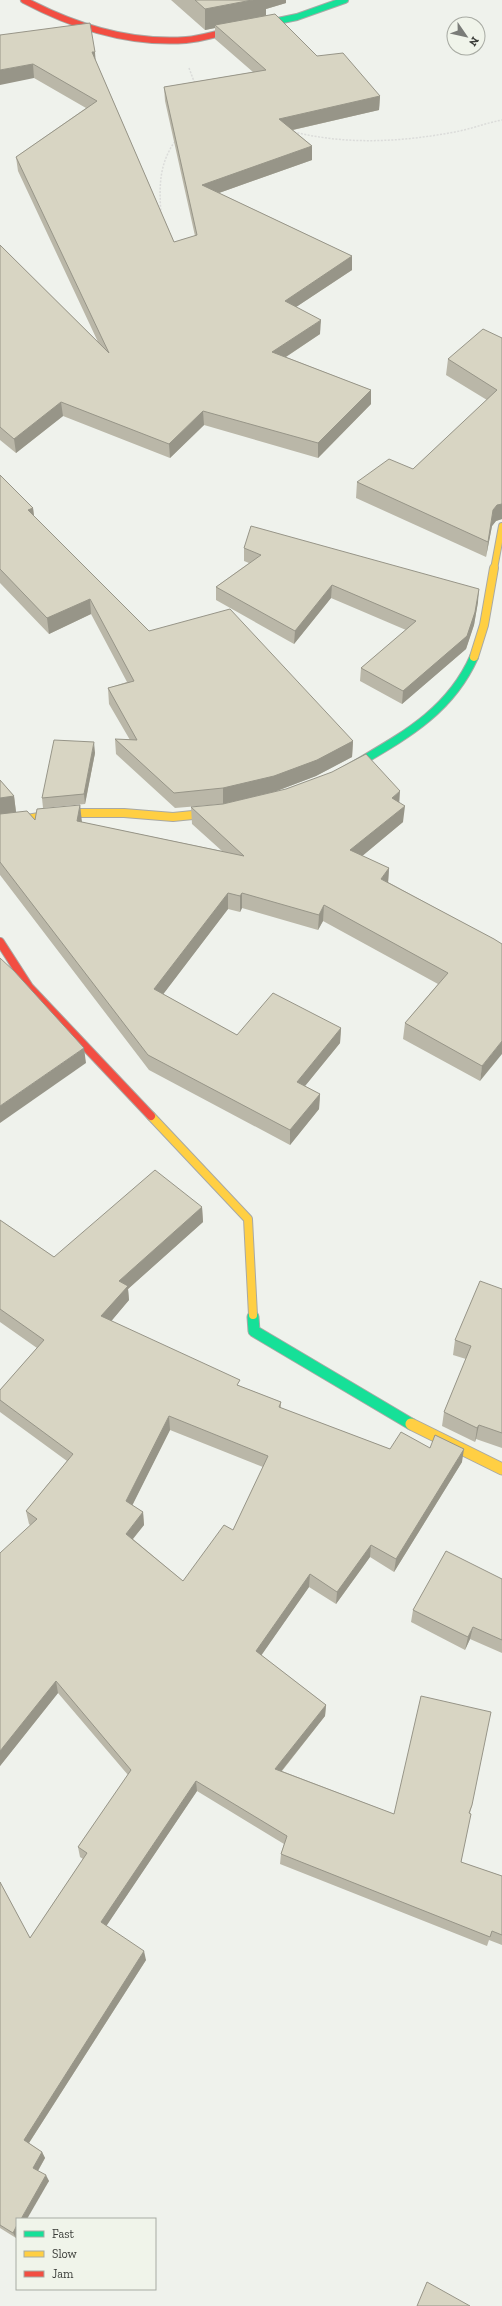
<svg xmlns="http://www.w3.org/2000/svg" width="502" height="2306" font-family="'Zilla Slab',serif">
<rect width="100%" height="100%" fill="#eff2ec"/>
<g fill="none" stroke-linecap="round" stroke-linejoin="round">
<g stroke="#a8a9a5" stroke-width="8">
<polyline id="fast-far2" points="225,32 297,17 345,0"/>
</g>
<g stroke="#a8a9a5" stroke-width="10">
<g id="fast-far1">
<path d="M343,772C396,740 448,716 474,657"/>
<polyline points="253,1315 253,1318"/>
</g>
</g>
<g stroke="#a8a9a5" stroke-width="13">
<polyline id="fast" points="253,1317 254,1331 411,1424"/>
</g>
<g stroke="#a8a9a5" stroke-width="8">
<polyline id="slow-far2" points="494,569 502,526"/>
</g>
<g stroke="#a8a9a5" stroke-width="10">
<g id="slow-far1">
<polyline points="474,657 484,625 494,568"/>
<polyline points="0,823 65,813 124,813 173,817 222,812"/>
<polyline points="151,1116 248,1219 253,1315"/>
</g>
</g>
<g stroke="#a8a9a5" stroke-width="13">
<polyline id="slow" points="411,1424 502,1469"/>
</g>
<g stroke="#a8a9a5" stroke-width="8">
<path id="jam-far1" d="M24,0C73,26 130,44 186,40C199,39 212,35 225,32"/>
</g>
<g stroke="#a8a9a5" stroke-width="10">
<polyline id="jam" points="0,942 29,987 151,1116"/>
</g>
<g stroke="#dbdcda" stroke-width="1.5" stroke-dasharray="2 1.5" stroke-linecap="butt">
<polyline points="189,68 195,84"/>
<path d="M294,132C347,145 401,142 455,132C471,129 486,123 502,120"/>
<path d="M161,214C159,186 159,163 176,140"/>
</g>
<use href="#fast-far2" stroke="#16e098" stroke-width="6"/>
<use href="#fast-far1" stroke="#16e098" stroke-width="8"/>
<use href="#fast" stroke="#16e098" stroke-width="11"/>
<use href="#slow-far2" stroke="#ffcf43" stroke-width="6"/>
<use href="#slow-far1" stroke="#ffcf43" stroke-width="8"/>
<use href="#slow" stroke="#ffcf43" stroke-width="11"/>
<use href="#jam-far1" stroke="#f24e42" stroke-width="6"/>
<use href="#jam" stroke="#f24e42" stroke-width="8"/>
</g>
<g fill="#bab7a8" fill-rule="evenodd">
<polygon points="171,0 286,0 286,3 266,9 266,15 317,56 380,96 379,110 293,130 312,146 312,160 219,193 352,256 352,270 296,307 320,334 286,357 371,390 371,404 318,458 204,425 170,458 63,416 16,453 0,440 0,245 98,342 18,171 16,157 86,108 34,78 0,35 95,52 95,59 174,242 195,236 165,101 164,87 253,72 215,39 215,28 205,30"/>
<polygon points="502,338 502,519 496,521 492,526 486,557 356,498 357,482 413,469 487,400 446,375 448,359"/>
<polygon points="0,475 33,508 34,517 149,631 353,741 352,757 316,776 274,792 223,804 175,808 116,754 115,739 130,740 109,704 108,688 127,682 91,614 49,634 0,583"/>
<polygon points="244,548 478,602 474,625 466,649 402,704 360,681 361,668 406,630 331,598 294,644 216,600 216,587 249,563 244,561"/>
<polygon points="95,753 85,804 43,808 42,798"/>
<polygon points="0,780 14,796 16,812 35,820 80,805 81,822 222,851 192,824 191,807 399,803 403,822 362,856 389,868 388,882 502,944 480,1081 403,1039 405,1023 438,984 323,921 318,930 242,908 240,912 228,909 163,994 237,1035 341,1028 340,1043 305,1086 320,1094 319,1109 290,1145 149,1070 0,875"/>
<path d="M202,1207L203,1222L128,1289L129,1300L111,1321L240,1386L281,1402V1408L390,1449L430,1448L462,1462L394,1572L370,1557L336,1604L309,1587L261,1655L326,1705L325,1716L282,1771L394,1814L472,1805L470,1813L461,1862L502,1876V1945L489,1940L487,1946L280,1864L281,1854L284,1844L197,1791L106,1926L146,1960L29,2143L42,2152L45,2158L38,2171L49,2181L17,2219V2237L16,2238L0,2228V1882L30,1938L83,1859L80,1857L78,1847L128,1775L58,1693L0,1766L30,1525L29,1524L26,1511L67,1461L0,1412V1390L37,1348L0,1322V1220L54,1257ZM170,1430L263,1467L233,1530L183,1581L133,1539L144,1525L143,1512L132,1505Z"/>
<polygon points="502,1289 502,1448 476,1439 475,1442 442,1426 444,1412 466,1359 453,1355 455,1340"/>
<polygon points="502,1579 502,1653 470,1639 465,1650 411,1622 413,1610"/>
</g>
<g fill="#979588">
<polygon points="253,0 286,0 286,3 266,9 266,19 215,25 215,28 205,30 205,9"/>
<polygon points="92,52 95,52 96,66"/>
<polygon points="33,64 34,78 0,85 0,70"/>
<polygon points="380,96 379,110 279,133 279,119"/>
<polygon points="312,146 312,160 202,199 202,185"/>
<polygon points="352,256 352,270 284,315 285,301"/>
<polygon points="321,320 320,334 272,366 272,352"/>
<polygon points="371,390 371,404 318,458 318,443"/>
<polygon points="61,402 63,416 16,453 14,439"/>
<polygon points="203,411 204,425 170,458 169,444"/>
<polygon points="502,504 502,519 496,521 492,526 486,557 488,542 493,510 497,505"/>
<polygon points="33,508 35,524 28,510"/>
<polygon points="332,585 331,598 294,644 295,631"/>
<polygon points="479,589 478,602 474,625 466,649 402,704 403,691"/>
<polygon points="90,599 91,614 49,634 47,618"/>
<polygon points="353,741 352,757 316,776 274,792 223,804 223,788"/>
<polygon points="94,742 95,753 85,804 84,794"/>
<polygon points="400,791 399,807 392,798"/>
<polygon points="14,796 16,812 0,815 0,798"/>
<polygon points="80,805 82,822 78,838 77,821"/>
<polygon points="405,806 403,822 349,867 350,850"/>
<polygon points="389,868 388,884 381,879"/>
<polygon points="228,893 228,909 155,1005 154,989"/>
<polygon points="242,893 242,908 240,912 240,896"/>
<polygon points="324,905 323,921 318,930 319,915"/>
<polygon points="341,1028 340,1043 296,1097 297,1082"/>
<polygon points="502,1041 502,1054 480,1081 482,1066"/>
<polygon points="84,1048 86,1063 0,1123 0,1106"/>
<polygon points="320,1094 319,1109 290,1145 290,1130"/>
<polygon points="202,1207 203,1222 128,1289 129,1300 103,1331 101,1316 119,1281"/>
<polygon points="169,1416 170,1430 128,1514 126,1501"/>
<polygon points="479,1425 476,1439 475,1442 477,1428"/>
<polygon points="464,1449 462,1462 394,1572 396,1559"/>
<polygon points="143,1512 144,1525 127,1546 126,1534"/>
<polygon points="371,1545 370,1557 336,1604 337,1592"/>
<polygon points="310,1574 309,1587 256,1663 256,1651"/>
<polygon points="473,1627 470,1639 465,1650 468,1637"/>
<polygon points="56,1681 58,1693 0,1766 0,1751"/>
<polygon points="326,1705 325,1716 275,1779 275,1769"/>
<polygon points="196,1781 197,1791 103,1931 101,1922"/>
<polygon points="144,1951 146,1960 27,2146 24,2140"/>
<polygon points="42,2152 45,2158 36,2174 33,2168"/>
<polygon points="46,2175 49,2181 27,2219 21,2219"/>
<polygon points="17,2225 17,2237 16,2238 13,2233"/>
</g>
<g fill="#d8d5c3" stroke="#979588" fill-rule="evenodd">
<polygon points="195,0 252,0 205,9"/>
<polygon points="275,14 317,56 343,53 380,96 279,119 312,146 202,185 352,256 285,301 321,320 272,352 371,390 318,443 203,411 169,444 61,402 14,439 0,427 0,245 109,353 16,157 97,101 33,64 0,70 0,35 90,23 95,52 92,52 174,242 197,235 164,87 266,70 215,25"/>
<polygon points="483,329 502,338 502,504 497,505 493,510 488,542 357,482 389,459 413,469 497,390 448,359"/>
<polygon points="0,475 33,508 28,510 149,631 230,609 353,741 317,760 274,776 223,788 174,793 115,739 137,740 108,688 134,681 90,599 47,618 0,569"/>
<polygon points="251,526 479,589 475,612 467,636 403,691 361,668 416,621 332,585 295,631 216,587 261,555 244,548"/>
<polygon points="54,740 94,742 84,794 42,798"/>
<polygon points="366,754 400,791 392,798 405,806 350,850 389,868 381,879 494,939 502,944 502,1041 482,1066 405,1023 448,973 324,905 319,915 242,893 240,896 228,893 154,989 237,1035 273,993 341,1028 297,1082 320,1094 290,1130 148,1055 0,862 0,814 27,811 35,820 37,809 80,805 77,821 244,856 191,807 223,804 286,789 332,772"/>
<polygon points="0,780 14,796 0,798"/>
<polygon points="0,958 14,971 84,1048 0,1106"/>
<path d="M155,1170L202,1207L119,1281L128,1286L101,1316L240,1380L237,1385L281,1402L279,1407L390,1449L401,1432L430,1448L435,1435L464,1449L396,1559L371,1545L337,1592L310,1574L256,1651L326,1705L275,1769L394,1814L421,1696L491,1712L472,1805L469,1813L471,1814L461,1862L502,1876V1935L492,1931L490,1937L281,1854L287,1836L196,1781L101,1922L144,1951L24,2140L42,2152L33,2168L46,2175L21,2219H17V2225L13,2233L0,2225V1882L30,1938L87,1853L78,1847L131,1770L56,1681L0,1751V1553L37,1519L26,1511L73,1454L0,1400V1390L44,1340L0,1309V1220L54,1257ZM169,1416L268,1456L233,1530L224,1525L183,1581L126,1534L143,1512L126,1501Z"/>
<polygon points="480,1281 502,1289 502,1433 479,1425 477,1428 444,1412 471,1346 455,1340"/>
<polygon points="446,1551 502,1579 502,1640 473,1627 468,1637 413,1610"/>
<polygon points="427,2282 470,2306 417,2306"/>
</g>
<rect x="16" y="2218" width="140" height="72" fill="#f0f4ea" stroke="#a8aba3"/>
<rect x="24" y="2231" width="20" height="6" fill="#16e098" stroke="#a8aba3"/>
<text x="52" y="2238" font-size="12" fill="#3b3d39">Fast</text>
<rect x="24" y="2251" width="20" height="6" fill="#ffcf43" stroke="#a8aba3"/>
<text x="52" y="2258" font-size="12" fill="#3b3d39">Slow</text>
<rect x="24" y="2271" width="20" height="6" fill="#f24e42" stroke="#a8aba3"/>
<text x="52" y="2278" font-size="12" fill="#3b3d39">Jam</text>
<g transform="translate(466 36) rotate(124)"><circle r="19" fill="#f0f4ea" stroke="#a8aba3"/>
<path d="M0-3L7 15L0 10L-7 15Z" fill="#7a7c78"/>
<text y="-6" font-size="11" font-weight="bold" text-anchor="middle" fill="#3b3d39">N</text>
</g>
</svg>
